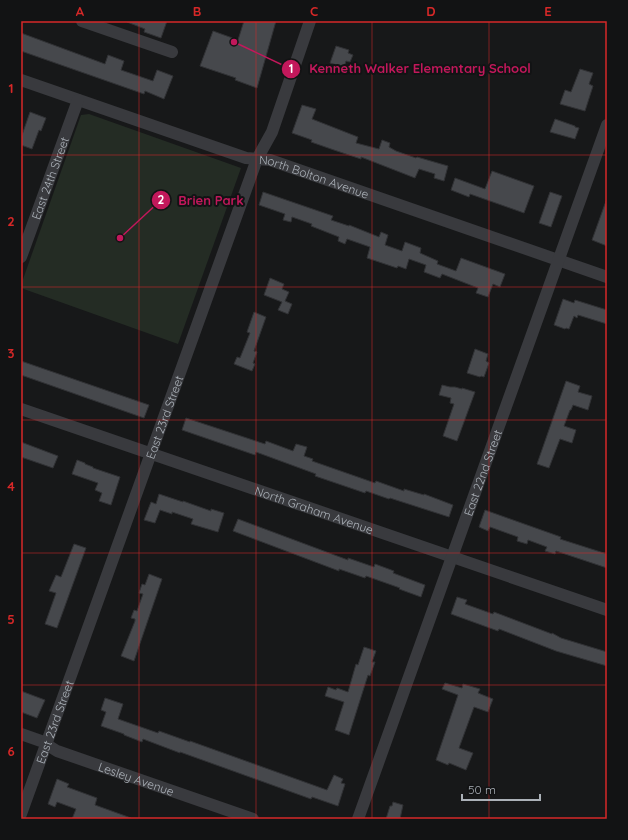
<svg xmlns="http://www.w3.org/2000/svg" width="628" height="840" font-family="Quicksand,sans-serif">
<rect width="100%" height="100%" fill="#171819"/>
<polygon fill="#242c24" points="89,114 241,168 178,344 21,288 21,285 81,115"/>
<g fill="#46484c" stroke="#313235">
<polygon points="127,21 167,21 161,38 144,32 145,29 127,22"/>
<polygon points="244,21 276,21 257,88 235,80 236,78 200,66 213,31 238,40"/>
<polygon points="21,33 105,64 108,55 124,61 121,70 153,81 157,70 173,76 164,99 145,91 144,94 21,51"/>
<polygon points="336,46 349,50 348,53 353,55 350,62 346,61 344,67 330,63"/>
<polygon points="580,69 593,73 589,84 593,86 585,111 560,104 565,90 571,92"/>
<polygon points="302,105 316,109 312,119 358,137 356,143 379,149 382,140 390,143 389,147 396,151 416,158 417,157 448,166 444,181 434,178 435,174 419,169 415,178 361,157 361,159 334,150 311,142 312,140 292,133"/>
<polygon points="30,112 46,118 41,131 39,130 32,149 21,145 21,138"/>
<polygon points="555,119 575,126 575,127 579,128 575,139 550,132"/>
<polygon points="492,171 534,186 524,213 470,194 469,197 451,190 455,178 485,189"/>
<polygon points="263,192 333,216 331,220 349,226 349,225 379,237 381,232 388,235 385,245 402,251 405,242 421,248 420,253 438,261 437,264 456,271 461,258 505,274 500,287 493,284 488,297 476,293 478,288 442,274 440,278 424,272 426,265 409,259 406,269 398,266 397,268 367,258 370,247 347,239 345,244 338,241 339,237 311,226 312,224 292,217 291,222 283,220 285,214 259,205"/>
<polygon points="550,192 562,196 551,227 539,223"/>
<polygon points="606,201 607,201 607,246 592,240"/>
<polygon points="270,278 284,284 282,289 289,292 285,301 292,304 288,314 278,310 282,302 264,295"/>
<polygon points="563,299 574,303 575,300 607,310 607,324 578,315 577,318 574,316 569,329 566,328 565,329 554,325"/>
<polygon points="254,312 266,317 254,351 257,352 253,363 255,364 252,371 234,364 237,357 240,358 250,333 247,332"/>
<polygon points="475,349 488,354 486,361 489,363 484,377 481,376 480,377 467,373"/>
<polygon points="21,361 149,405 144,418 21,375"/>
<polygon points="566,381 580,386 578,392 592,396 588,410 573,405 571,410 570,410 564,426 576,430 572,443 560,439 549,468 537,464"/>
<polygon points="442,385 450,387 455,387 462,389 462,388 475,392 457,441 443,436 454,404 450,403 451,398 439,395"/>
<polygon points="186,418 265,444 266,441 293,451 296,444 307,447 304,456 313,459 312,461 375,483 376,481 404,491 404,489 424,495 424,494 453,505 449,517 396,500 390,498 389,499 366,491 365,493 315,476 316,474 256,452 255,455 182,430"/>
<polygon points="21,442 58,456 53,468 21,457"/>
<polygon points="77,460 85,463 85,464 93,467 93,468 120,477 111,505 99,501 102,493 95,490 98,483 72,474"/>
<polygon points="159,494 183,502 183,501 211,511 211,509 224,513 218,532 191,524 193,519 172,512 172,514 160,510 155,523 144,520 151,502 156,504"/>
<polygon points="485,510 561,537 560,539 607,554 607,568 556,551 555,554 545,551 547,547 528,540 527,544 517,541 518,537 490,527 488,531 479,527"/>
<polygon points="238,519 348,560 348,558 374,567 375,564 394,571 393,573 425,585 421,597 399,589 400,588 366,576 365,578 339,569 339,571 233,531"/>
<polygon points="74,544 86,548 57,628 45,624 56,593 49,591 56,575 61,577"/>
<polygon points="149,574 162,579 134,661 121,656 135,621 135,619 131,618 134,610 137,611 143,594 139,593 142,584 145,585"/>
<polygon points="457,597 467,600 465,604 493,614 494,612 552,634 552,633 561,638 607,652 607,666 556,651 499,629 498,631 451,614"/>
<polygon points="364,647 376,651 372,662 375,662 370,676 368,675 349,735 335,730 344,702 325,696 328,687 336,690 337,688 348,692 356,664 358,665"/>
<polygon points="445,683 462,688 463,684 480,689 478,693 493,699 488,712 474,707 459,748 473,753 466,770 449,763 448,765 436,760 458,695 442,689"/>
<polygon points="21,691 45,700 37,718 21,712"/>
<polygon points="105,698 123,704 118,719 158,733 159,731 190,742 190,741 327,790 334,775 343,779 341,783 345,784 338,806 312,797 311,799 180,752 180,753 143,739 142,742 124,735 124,734 101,726 106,712 101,710"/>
<polygon points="57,779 69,784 67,787 97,798 95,805 131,818 130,819 72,819 76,809 57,802 55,807 48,804"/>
<polygon points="393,802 403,805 400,819 386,819 390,806 392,806"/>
</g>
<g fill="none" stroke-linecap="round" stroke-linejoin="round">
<g stroke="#393a3e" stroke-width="12">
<polyline points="82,21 172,52"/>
<path id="s1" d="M21,80L246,158L270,160L607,277"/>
<path id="s2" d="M21,257L78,100"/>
<path id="s3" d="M21,409L607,610"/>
<path id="s4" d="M21,734L41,741L57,751L253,819"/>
<path id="s5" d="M21,814L257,159L272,132L310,21"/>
<path id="s6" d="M358,819L607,125"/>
</g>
</g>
<path fill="none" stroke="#d62828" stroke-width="1" stroke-opacity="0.55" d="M139,21V819M256,21V819M372,21V819M489,21V819M21,155H607M21,287H607M21,420H607M21,553H607M21,685H607"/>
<g text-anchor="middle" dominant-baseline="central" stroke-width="4" stroke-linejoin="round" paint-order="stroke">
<g font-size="12" fill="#abb1b8" stroke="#121314">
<text stroke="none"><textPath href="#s2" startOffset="84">East 24th Street</textPath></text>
<text stroke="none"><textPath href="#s1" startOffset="309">North Bolton Avenue</textPath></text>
<text stroke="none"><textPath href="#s5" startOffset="422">East 23rd Street</textPath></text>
<text stroke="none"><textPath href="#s6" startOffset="368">East 22nd Street</textPath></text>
<text stroke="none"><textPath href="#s3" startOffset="310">North Graham Avenue</textPath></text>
<text stroke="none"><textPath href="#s5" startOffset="98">East 23rd Street</textPath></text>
<text stroke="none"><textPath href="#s4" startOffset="124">Lesley Avenue</textPath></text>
</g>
</g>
<path fill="none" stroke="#c2185b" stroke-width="1.5" d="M234 42L291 69M120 238L161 200"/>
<g fill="#c2185b" stroke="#121314" stroke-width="1.5">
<circle cx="234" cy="42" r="4"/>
<circle cx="120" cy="238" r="4"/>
<circle cx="291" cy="69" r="10"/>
<circle cx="161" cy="200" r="10"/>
</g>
<g font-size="12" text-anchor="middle" font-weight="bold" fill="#fff">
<text x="291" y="73">1</text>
<text x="161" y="204">2</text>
</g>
<g font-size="13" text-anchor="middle" font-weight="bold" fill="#c2185b" stroke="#121314" stroke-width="4" stroke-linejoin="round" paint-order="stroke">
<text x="420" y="73">Kenneth Walker Elementary School</text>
<text x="211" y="205">Brien Park</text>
</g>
<rect width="628" height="840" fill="none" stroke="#121314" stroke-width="44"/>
<path d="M462 794v6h78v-6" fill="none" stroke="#abb1b8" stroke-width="2"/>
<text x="468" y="794" font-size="12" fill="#abb1b8" stroke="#121314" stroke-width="3" paint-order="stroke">50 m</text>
<rect x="22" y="22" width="584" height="796" fill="none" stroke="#d62828" stroke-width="1.5"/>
<g font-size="13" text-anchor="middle" font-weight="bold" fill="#d62828">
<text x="80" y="16">A</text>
<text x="197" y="16">B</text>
<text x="314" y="16">C</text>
<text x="431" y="16">D</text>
<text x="548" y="16">E</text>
<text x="11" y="93">1</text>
<text x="11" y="226">2</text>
<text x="11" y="358">3</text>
<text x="11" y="491">4</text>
<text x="11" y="624">5</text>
<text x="11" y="756">6</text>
</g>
</svg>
